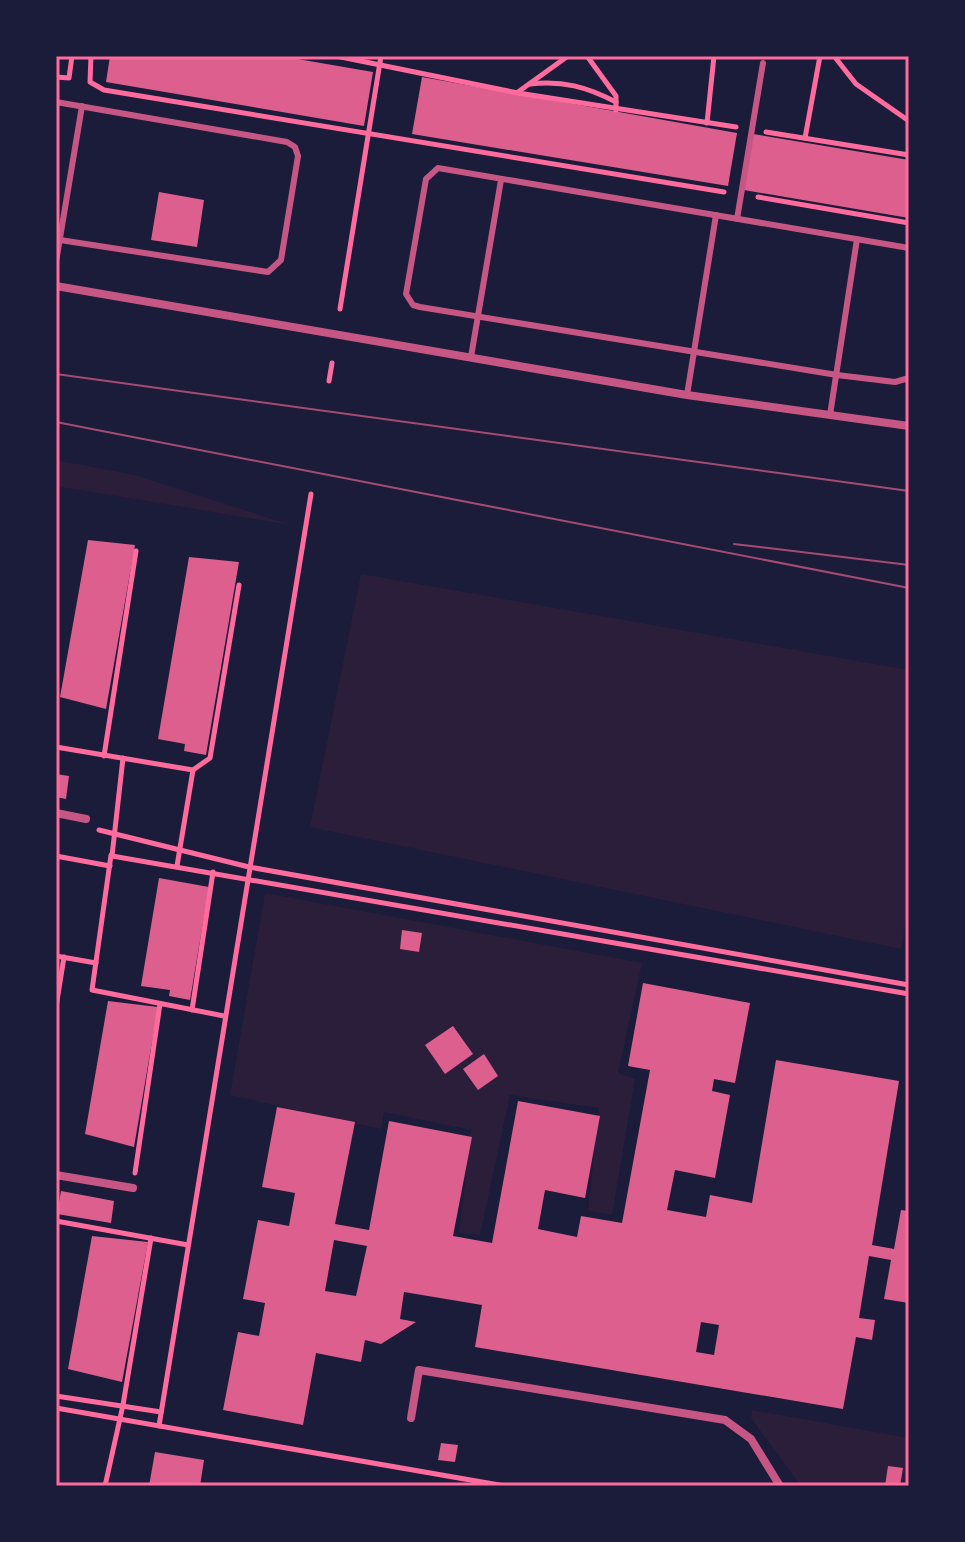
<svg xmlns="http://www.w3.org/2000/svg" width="965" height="1542" font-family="'Exo 2',sans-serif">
<rect width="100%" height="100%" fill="#1b1b3a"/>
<g fill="#2a1e3b">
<polygon points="56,460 135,475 291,525 56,486"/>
<polygon points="361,574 909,670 909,905 901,949 310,827"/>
<polygon points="265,893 642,963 618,1073 635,1079 612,1215 588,1211 599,1108 510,1095 480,1235 459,1233 471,1130 384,1112 381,1129 230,1095"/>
<polygon points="752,1410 909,1438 909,1486 801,1486 751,1418"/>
</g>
<g fill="#dd5f8e" fill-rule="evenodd">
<polygon points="110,56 280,56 373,72 364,126 106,82"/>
<polygon points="422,77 737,133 728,186 412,134"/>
<polygon points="753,134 909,160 909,218 744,190"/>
<polygon points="159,192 204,200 197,247 151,240"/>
<polygon points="88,540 135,545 106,709 60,697"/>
<polygon points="189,557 239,562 206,755 184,751 185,744 158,739"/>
<polygon points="56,774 69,776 66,799 56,797"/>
<polygon points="159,878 209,887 190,1000 169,996 170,990 141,986"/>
<polygon points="402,930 422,933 419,952 400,949"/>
<path d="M643,983L750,1003L735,1083L714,1079L712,1091L730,1095L715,1178L675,1170L667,1210L706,1217L710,1195L752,1203L776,1060L899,1081L872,1245L894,1249L901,1210L909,1211V1303L884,1299L891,1260L869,1256L859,1318L875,1320L872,1340L856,1337L843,1409L475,1347L482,1305L404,1292L400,1319L416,1322L381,1344L365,1340L361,1362L316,1353L303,1425L223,1410L238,1332L259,1336L265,1303L243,1299L258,1220L289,1226L295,1193L262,1187L277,1107L355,1122L335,1224L369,1230L389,1121L472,1137L453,1236L492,1243L518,1101L600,1116L585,1198L545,1190L538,1229L577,1237L581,1216L622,1223L650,1070L628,1066ZM334,1240L367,1246L356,1296L325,1291ZM701,1322L719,1325L714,1355L696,1352Z"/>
<polygon points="108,1001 158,1007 134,1147 85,1134"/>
<polygon points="453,1026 473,1054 445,1074 425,1045"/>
<polygon points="484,1054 498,1076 478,1090 463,1069"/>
<polygon points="61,1191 114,1201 111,1223 57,1214"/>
<polygon points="92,1236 148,1242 122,1382 68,1369"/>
<polygon points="441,1443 458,1445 455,1462 438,1460"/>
<polygon points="155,1452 204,1460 200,1486 149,1486"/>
<polygon points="888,1466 903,1468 900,1486 885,1486"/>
</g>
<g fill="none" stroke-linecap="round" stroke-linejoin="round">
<g stroke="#ff6b9d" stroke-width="5">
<polyline points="91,56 90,82 104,90 724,192"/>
<polyline points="336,56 518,93 736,127"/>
<polyline points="587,56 616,96 616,110"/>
<polyline points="834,56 856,84 909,121"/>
<polyline points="56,77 69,78 72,56"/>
<path d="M530,84C562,80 587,87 616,102"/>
<polyline points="518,92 568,56"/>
<polyline points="707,123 714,56"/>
<polyline points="766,132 909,155"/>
<polyline points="805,138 820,56"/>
<polyline points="758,197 909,223"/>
<polyline points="340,309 381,56"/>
<polyline points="329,381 332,363"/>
<polyline points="56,747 193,770 177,866"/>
<polyline points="104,756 136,551"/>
<polyline points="123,758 112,856 909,994"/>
<polyline points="193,770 210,758 239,585"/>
<polyline points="99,830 249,867 909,985"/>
<polyline points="111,855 92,990 224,1016"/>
<polyline points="56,856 110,866"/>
<polyline points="56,956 96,963"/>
<polyline points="56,1007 64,957"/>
<polyline points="192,1010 213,872"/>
<polyline points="135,1173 160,1004"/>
<polyline points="56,1221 188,1245"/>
<polyline points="56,1396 161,1412"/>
<polyline points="56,1408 505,1486"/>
<polyline points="159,1426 311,494"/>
<polyline points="105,1486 123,1405 151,1238"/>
</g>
<g stroke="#c65784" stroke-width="6">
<polyline points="56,102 287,142 295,147 298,156 281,260 268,272 60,240"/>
<polyline points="737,219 763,63"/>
<polyline points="909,248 438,168 426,179 406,294 413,305 420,307 837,375 895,382 909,378"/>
<polyline points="56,262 82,106"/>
<polyline points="471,357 501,180"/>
<polyline points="687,395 716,215"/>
<polyline points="830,415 857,239"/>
</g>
<g stroke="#c65784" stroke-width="8">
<polyline points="56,286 687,395 909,426"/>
<polyline points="56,813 86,819"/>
<polyline points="56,1175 133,1188"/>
<polyline points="411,1418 419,1370 725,1420 751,1439 780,1486"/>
</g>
<g stroke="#a44b75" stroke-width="2">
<polyline points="56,374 909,491"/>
<polyline points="56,422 909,588"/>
<polyline points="734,544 909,565"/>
</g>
</g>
<rect width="965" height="1542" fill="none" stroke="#1b1b3a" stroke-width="116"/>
<rect x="58" y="58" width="849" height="1426" fill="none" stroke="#ff6b9d" stroke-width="3"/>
</svg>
